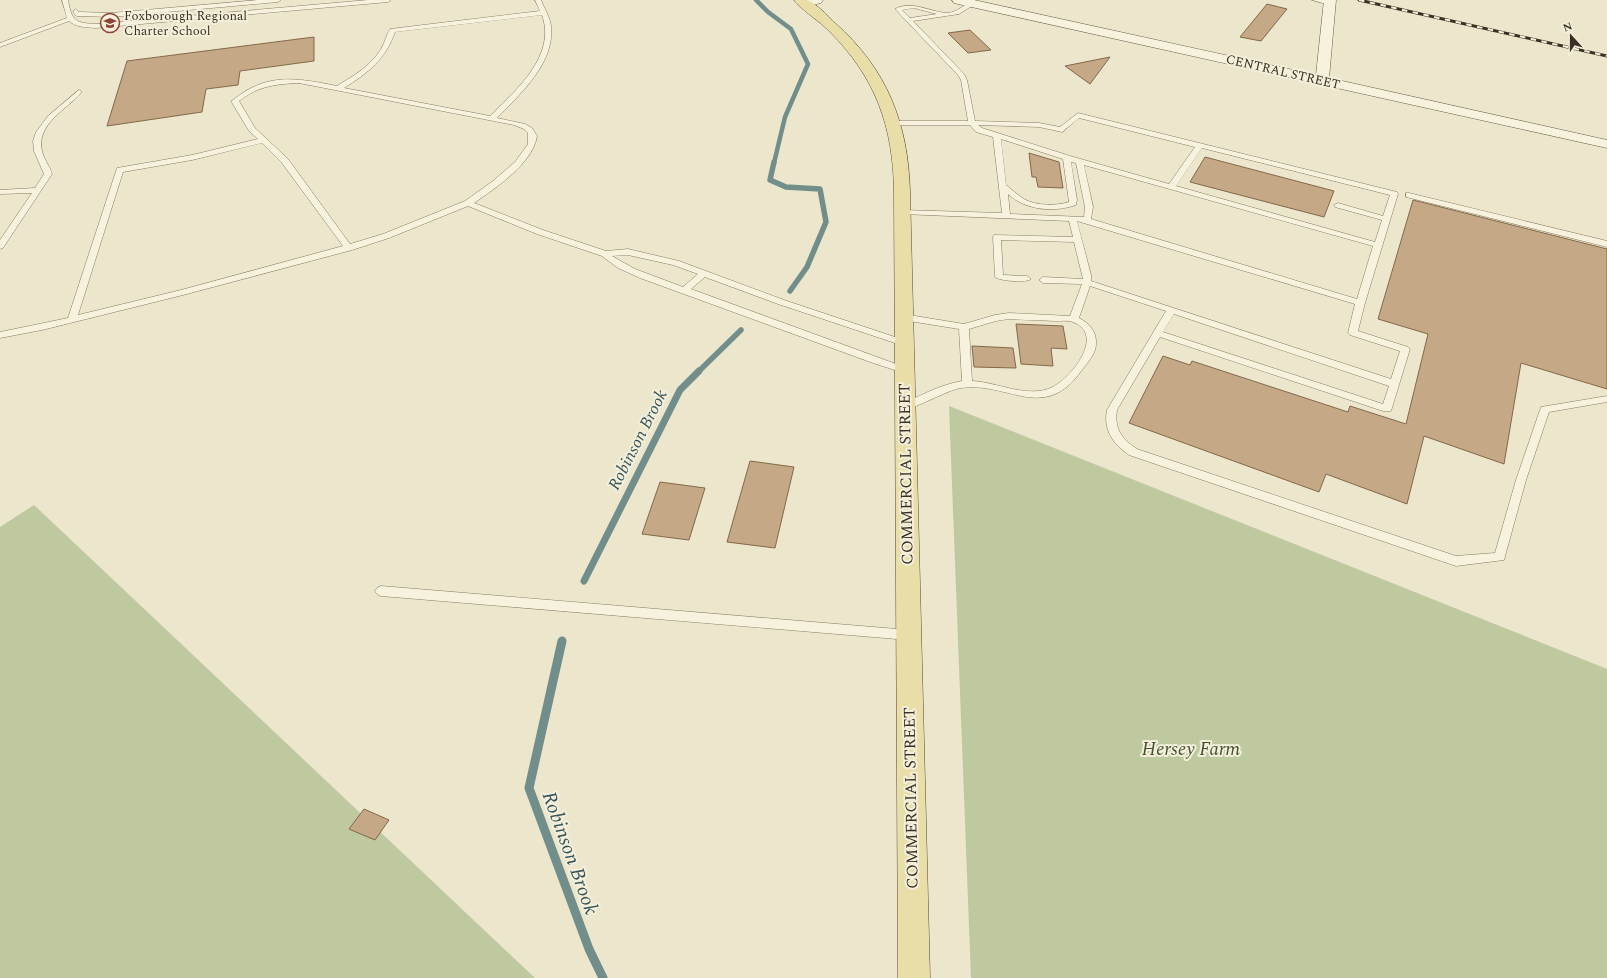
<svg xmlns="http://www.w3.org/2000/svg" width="1607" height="978" font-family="Spectral,serif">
<rect width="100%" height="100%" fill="#ebe6cc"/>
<g fill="#bec9a0">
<polygon points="949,406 1607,669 1607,978 971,978"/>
<polygon points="34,505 535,978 0,978 0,527"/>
</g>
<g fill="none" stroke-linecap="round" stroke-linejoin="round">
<polyline stroke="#728e8b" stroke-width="4.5" points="756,0 768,12 791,29 808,64 785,117 774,163"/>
<g stroke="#728e8b" stroke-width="5.5">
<polyline points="774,162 770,180 786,187 820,189 826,222 807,267 790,291"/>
<polyline points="698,372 741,330"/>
</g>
<polyline stroke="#728e8b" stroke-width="7" points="584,581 680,390 699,371"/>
<polyline stroke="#728e8b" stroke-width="9" points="562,641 529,788 589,949 603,978"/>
</g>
<g fill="#c5a986" stroke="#836849">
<polygon points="1267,4 1287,9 1261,41 1240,37"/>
<polygon points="970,30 991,50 968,53 948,33"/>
<polygon points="314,37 314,61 240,71 238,85 206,89 202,112 107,126 127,61"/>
<polygon points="1110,57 1090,84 1065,66"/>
<polygon points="1029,153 1059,162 1063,188 1038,187 1036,177 1032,177"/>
<polygon points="1205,157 1334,191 1324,217 1190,182"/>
<polygon points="1413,200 1607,249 1607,389 1521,363 1504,464 1424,436 1407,504 1326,474 1319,492 1129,423 1163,356 1190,365 1192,361 1348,412 1350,406 1406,424 1428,334 1378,319"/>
<polygon points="1016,324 1063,326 1067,349 1051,348 1053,366 1021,364"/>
<polygon points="972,346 1013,348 1016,368 974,367"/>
<polygon points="750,461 794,467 775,548 727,542"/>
<polygon points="660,482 705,488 689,540 642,534"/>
<polygon points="364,809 389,820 375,840 349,829"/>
</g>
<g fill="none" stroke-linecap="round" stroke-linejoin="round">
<g stroke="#877a61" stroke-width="1">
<g id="lane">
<path d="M62,0H68C72,21 75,23 96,24L368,0H391L388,2L96,28C87,27 77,28 69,21L0,47V43L67,18Z"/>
<polygon points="258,0 281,0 278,2 111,17 77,16 75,15 73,11 76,9 79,12 111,13"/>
<path d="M535,0H541C544,8 550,17 551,26C555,63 521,93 497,118L525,124L532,128L537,136C533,163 496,188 474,203L543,230L606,251L628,249L679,261L784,300L907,341L909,343L907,345H901L778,304L705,277L691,289L907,368L909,370L907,372H901L873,363L640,278L618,268L602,256L537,234L468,206L389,238L352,250L183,295L42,330L0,338V332L68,318L117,168L192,155L258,139L249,131L231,101L233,100C267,72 297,78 337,86C353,76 371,66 381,49C385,43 386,35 390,29L540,11ZM542,15C557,56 515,91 490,116L344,88C368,73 386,59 395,32ZM299,83L514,125L524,129L528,133V144L515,162L493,181L465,201L383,234L350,244L288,159L255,128L239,101C258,86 276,84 299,83ZM262,143L282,163L343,246L181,290L78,315L123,172L192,160ZM628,255L673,265L698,274L683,287L635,269L612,256Z"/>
<polygon points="1312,0 1324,0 1333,3 1330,5"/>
<path d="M973,1L976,3L975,4L959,14L913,21L964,74L967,80L975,121L1039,123L1060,127L1078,113L1397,192L1398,194L1365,303L1358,331L1408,347L1410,349L1391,411H1383L1160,337L1117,410C1114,429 1122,439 1137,449L1456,556L1495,553L1516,480L1541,407L1607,396V402L1549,412L1526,480L1504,560L1456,566L1129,455C1113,444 1103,430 1107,410L1166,311L1090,286L1079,318C1089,323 1097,332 1096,344C1096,354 1087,363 1082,370C1044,424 1008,381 961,388C946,390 911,412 901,409L900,407L901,405C921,395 940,385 962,381L959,329L903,320L900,319L898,317L900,315L903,314L964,324L995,315L1009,313L1070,316L1082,284L1043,283L1039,280L1043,277L1083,279L1074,242L1001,240L1003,275L1027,276L1031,279C1027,283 999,281 995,277L993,237L994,235L1073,237L1069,221L902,214L898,212L902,210L1002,213L993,137L976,132L970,125H894L890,123L894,121H968L961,80L958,75L895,9C912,0 930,12 947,13C957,13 964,4 973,1ZM914,8L937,14L910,18L902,10ZM1079,118L1195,147L1169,184L1070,156L982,128L978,125L1039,127L1062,132ZM1001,139L1063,159L1069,202C1056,206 1036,206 1024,199C1018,195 1012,190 1006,185ZM1202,148L1390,195L1383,216L1338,203L1334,205L1335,207L1382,220L1375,242L1176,186ZM1071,162L1076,163L1085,207L1084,217L1010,214L1008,194C1025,210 1053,213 1076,205L1077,200ZM1084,165L1373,246L1357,299L1091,219L1093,207ZM1077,221L1355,304L1348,333L1350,335L1400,351L1391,379L1091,281V275ZM1174,314L1389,386L1383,404L1163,332ZM1009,319C1024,320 1040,320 1055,321C1061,321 1068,320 1073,322C1108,336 1067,383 1048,389C1024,397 996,382 972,381L969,329L996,321Z"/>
<path d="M79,90L81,91V93C66,110 36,124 42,151C44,160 50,166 52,174L3,248L0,249V240L32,193L0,194V190L35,188L44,174L34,151L33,141L36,132L48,116Z"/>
<polygon points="1406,193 1409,193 1607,241 1607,247 1406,197"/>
<polygon points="381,586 909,630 913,631 915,635 913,639 909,640 381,596 377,594 375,591 377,588"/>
</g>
</g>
<g stroke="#695b44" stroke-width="1">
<g id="secondary">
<polygon points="800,0 823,0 821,3 804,7 800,6 798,3"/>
<polygon points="952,0 974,0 1316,75 1324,0 1336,0 1329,78 1607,140 1607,148 958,4 954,3"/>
</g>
</g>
<g stroke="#554834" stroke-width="1">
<path id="primary" d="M794,0C798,0 803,0 806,0C814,1 829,17 835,23C887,69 908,123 910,191L930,978H898L894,191C893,127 876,78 830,32C821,22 801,10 794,0Z"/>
</g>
<use href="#lane" fill="#f6f2de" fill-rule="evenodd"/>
<use href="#secondary" fill="#f6f2de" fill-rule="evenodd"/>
<use href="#primary" fill="#e9dea8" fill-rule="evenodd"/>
<g stroke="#393023" stroke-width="3">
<polyline id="rail" points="1359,0 1607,56"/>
</g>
<use href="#rail" stroke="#f3efdb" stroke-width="2" stroke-dasharray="5.5" stroke-linecap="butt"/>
</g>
<defs>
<g id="school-ring" transform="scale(1)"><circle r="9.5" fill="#f3efdb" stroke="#904237" stroke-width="1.5"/><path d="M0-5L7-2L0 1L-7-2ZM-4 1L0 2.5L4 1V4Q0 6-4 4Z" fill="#904237"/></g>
</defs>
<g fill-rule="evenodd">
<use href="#school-ring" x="110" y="23"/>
</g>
<g text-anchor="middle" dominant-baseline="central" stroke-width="4" stroke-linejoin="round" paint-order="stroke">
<g font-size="13" fill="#393023" stroke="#f3efdb" text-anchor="start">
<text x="124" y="16">Foxborough Regional<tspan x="124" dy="15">Charter School</tspan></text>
</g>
<g font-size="13" fill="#393023" stroke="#f3efdb">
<text transform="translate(1283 72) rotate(13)">CENTRAL STREET</text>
</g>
<g font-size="16" fill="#393023" stroke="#f3efdb">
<text transform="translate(906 474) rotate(-91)">COMMERCIAL STREET</text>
<text transform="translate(911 798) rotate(-91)">COMMERCIAL STREET</text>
</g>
<g font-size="17" font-style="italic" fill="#345457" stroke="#f3efdb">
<text transform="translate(638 440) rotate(-63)">Robinson Brook</text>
</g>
<g font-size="19" font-style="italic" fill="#44532c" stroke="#f3efdb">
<text x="1191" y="749">Hersey Farm</text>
</g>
<g font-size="20" font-style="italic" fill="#345457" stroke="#f3efdb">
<text transform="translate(570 853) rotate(70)">Robinson Brook</text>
</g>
</g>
<g transform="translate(1571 36) rotate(339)" stroke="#f3efdb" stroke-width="3" paint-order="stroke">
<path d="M0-3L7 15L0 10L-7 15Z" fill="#393023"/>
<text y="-6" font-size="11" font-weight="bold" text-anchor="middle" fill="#393023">N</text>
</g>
</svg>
